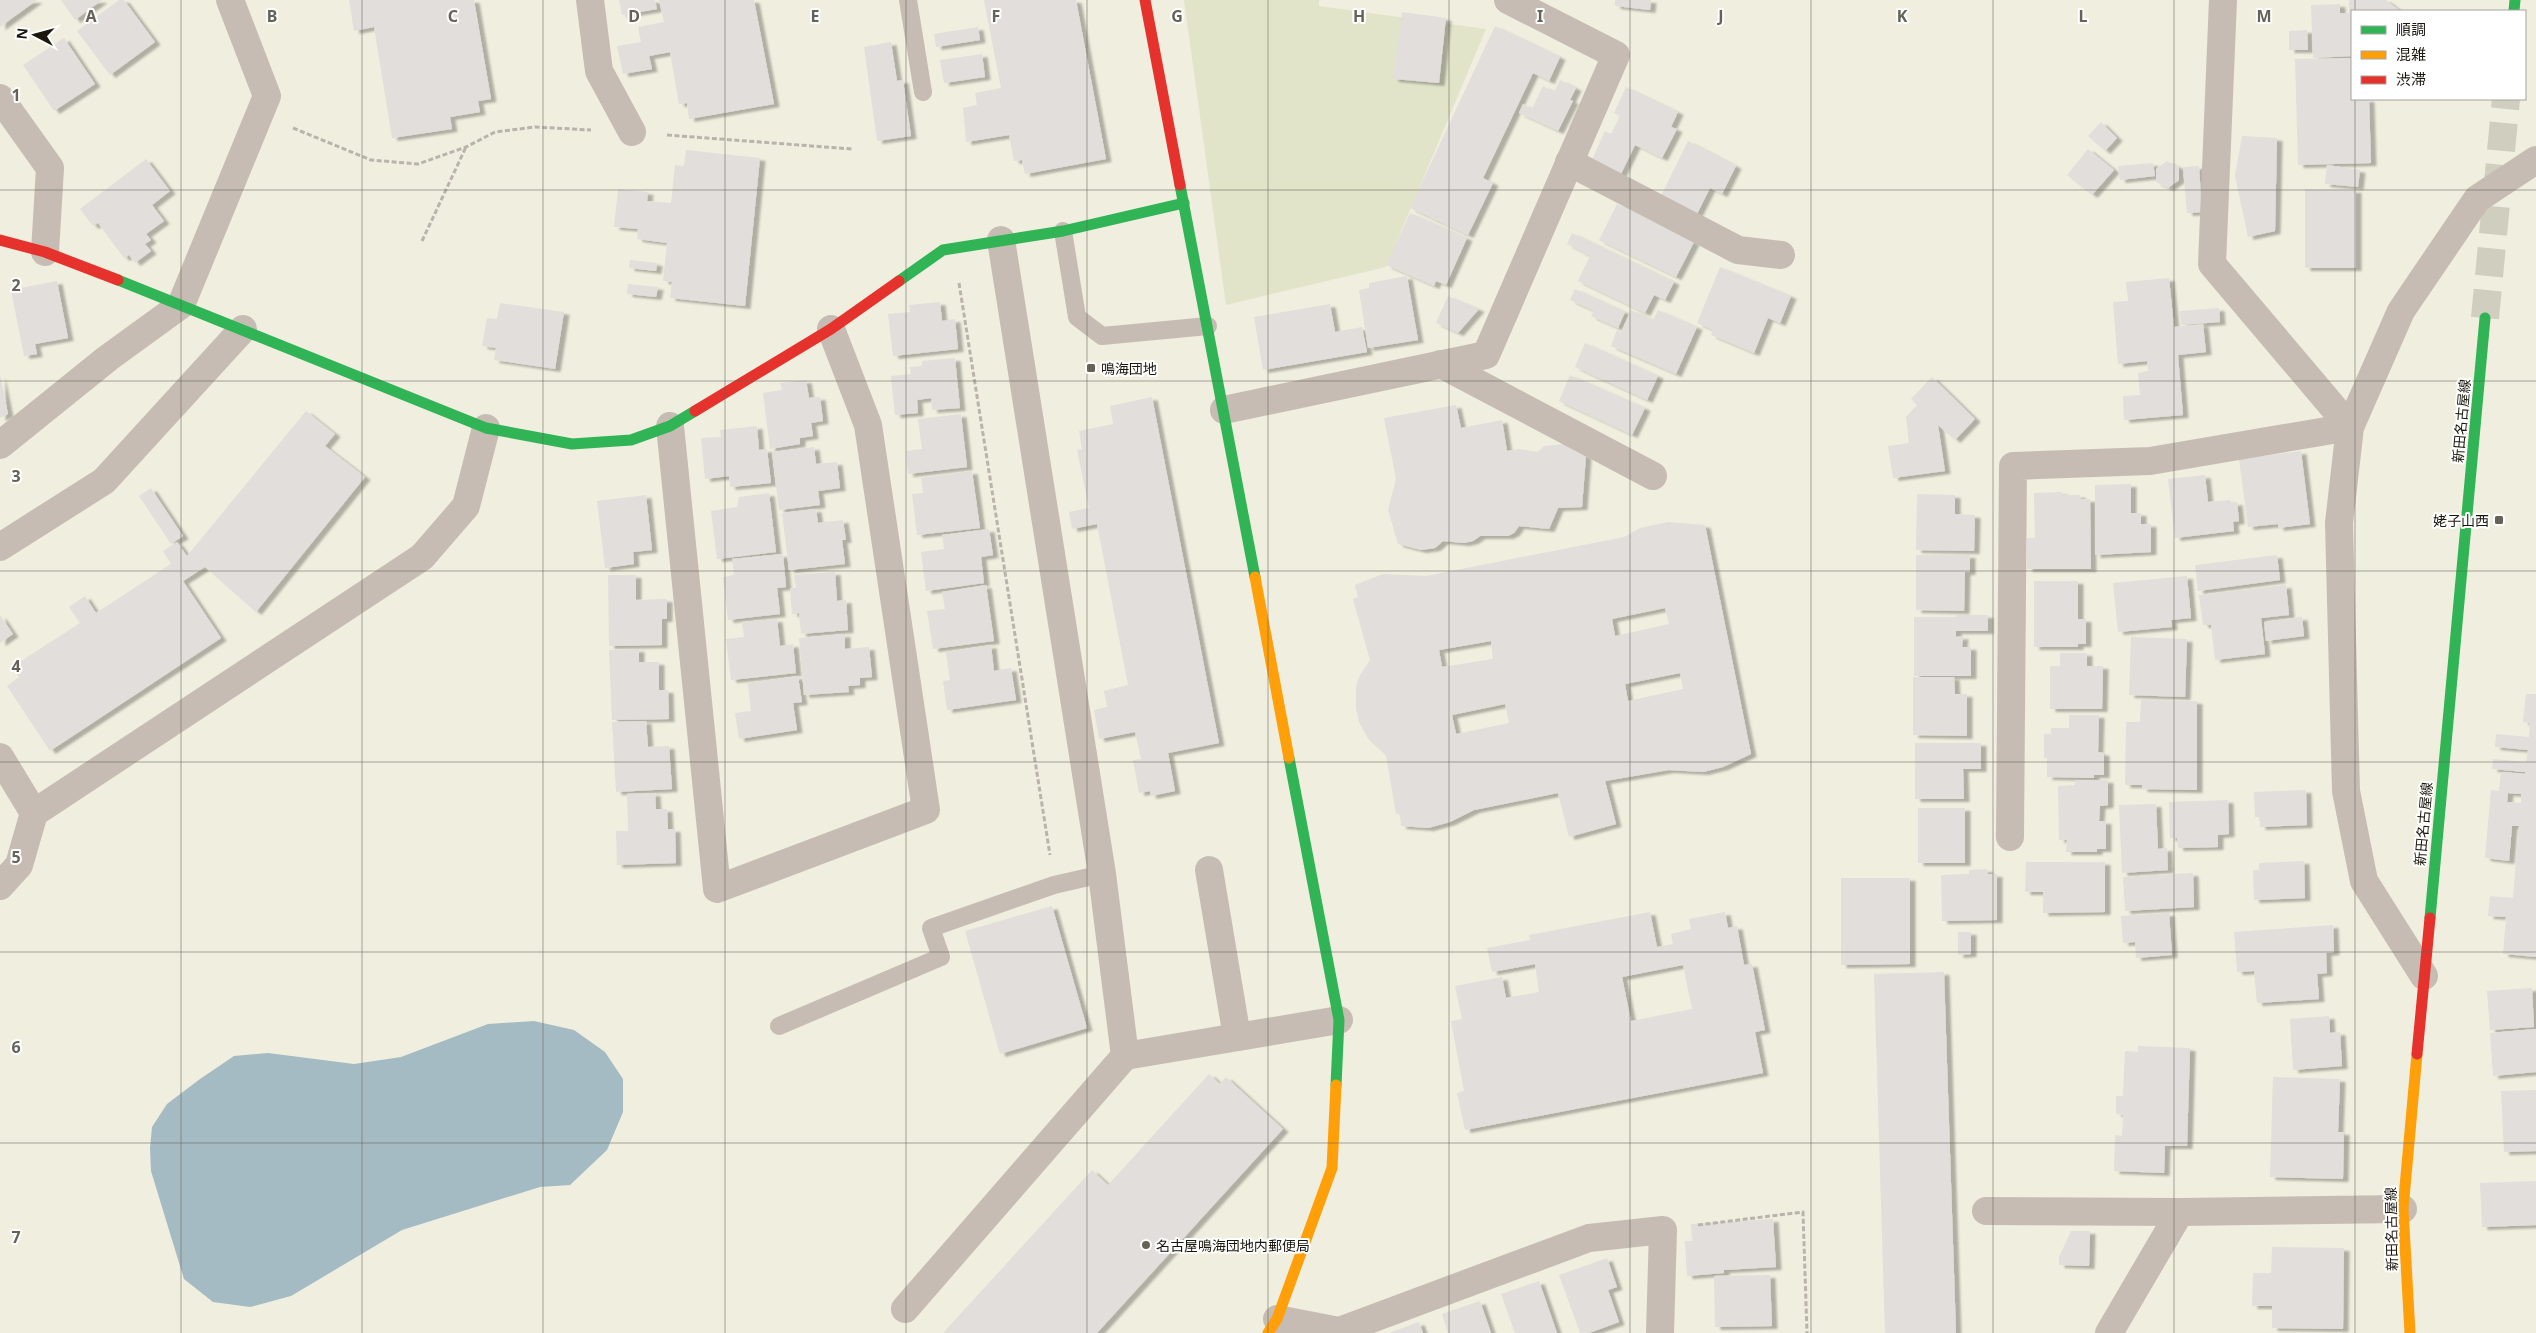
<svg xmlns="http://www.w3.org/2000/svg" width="2536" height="1333" font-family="'Noto Sans','Noto Sans JP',sans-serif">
<defs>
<filter id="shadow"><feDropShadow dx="5.5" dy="3" stdDeviation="1" flood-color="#0004"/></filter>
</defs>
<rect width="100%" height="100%" fill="#f0eede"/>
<polygon fill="#e2e4ca" points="1184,0 1319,0 1319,6 1486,29 1386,267 1226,305"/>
<polygon fill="#a4bbc3" points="534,1021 574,1030 605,1052 623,1079 623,1112 607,1150 570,1185 540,1187 402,1230 291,1296 250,1307 213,1302 184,1279 151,1171 150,1148 152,1127 167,1104 200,1079 234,1056 268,1053 354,1064 401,1057 488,1024"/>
<g fill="#e1dedb" fill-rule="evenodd" filter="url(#shadow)">
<polygon points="0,0 37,0 0,27"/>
<polygon points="61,0 102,0 75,20"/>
<polygon points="119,0 124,0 155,42 110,75 77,31"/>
<polygon points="349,0 474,0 491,99 478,101 480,112 450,117 452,129 392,138 374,27 354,31"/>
<polygon points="619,0 655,0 657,9 622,15"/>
<polygon points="659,0 754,0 774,104 689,119 687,103 679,104 670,52 649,56 652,69 623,74 617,46 641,42 638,27 664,22"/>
<polygon points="984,0 1076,0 1106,159 1025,174 1022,160 1014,161 1009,135 966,142 963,108 977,105 975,93 1001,88"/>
<polygon points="1615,0 1651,0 1650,10 1615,6"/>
<polygon points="2349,0 2386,0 2400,11 2352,11 2352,56 2313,58 2311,5 2340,4 2340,13 2349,13"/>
<polygon points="1402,12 1446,18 1439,83 1393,79"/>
<polygon points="1495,26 1560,57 1549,81 1533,73 1483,178 1493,183 1468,235 1410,208"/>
<polygon points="978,27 980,40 936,47 934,34"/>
<polygon points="2307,30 2308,50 2289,50 2289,31"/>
<polygon points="64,38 95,84 54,111 23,65"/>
<polygon points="891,42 897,81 903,80 911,136 877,141 864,47"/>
<polygon points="982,54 985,77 944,83 940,60"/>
<polygon points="2352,58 2352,99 2369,99 2371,163 2298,165 2295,59"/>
<polygon points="1560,80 1576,88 1570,100 1573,101 1558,131 1519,113 1523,104 1532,109 1543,86 1554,92"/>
<polygon points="1626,87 1678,112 1671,127 1677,129 1662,158 1635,145 1620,176 1591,162 1605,131 1611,134 1620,116 1614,113"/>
<polygon points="2101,122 2117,138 2105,151 2088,136"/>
<polygon points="2242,136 2277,138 2275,231 2248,237 2235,176"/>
<polygon points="1688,141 1736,166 1722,194 1710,188 1697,214 1661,196"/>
<polygon points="2088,149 2114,170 2092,195 2067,175"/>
<polygon points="686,150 760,158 745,306 670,298 672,282 663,281 667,243 637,239 638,229 614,227 618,189 648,192 647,201 671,203 675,165 684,166"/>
<polygon points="146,159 170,191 152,205 164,221 146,234 151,240 145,244 151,251 135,263 129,255 124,258 98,223 93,226 80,209"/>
<polygon points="2167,161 2179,167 2179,180 2168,188 2156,182 2156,169"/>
<polygon points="2153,163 2155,176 2120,180 2118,166"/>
<polygon points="2327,165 2360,170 2358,187 2325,184"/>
<polygon points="2199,166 2202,212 2187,213 2183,167"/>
<polygon points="2305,189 2356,190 2356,268 2305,268"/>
<polygon points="1617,204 1694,242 1676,277 1599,240"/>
<polygon points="1410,213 1467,238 1446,285 1436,281 1434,286 1386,265"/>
<polygon points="1572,233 1674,282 1665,300 1654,295 1645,313 1578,281 1590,256 1567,244"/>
<polygon points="630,260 657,263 656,271 629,268"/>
<polygon points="1720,267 1791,296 1780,323 1768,318 1754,353 1711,335 1713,330 1697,323"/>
<polygon points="1407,276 1418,340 1368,348 1359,290 1369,288 1369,283"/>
<polygon points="2169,278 2174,327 2203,324 2206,352 2178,355 2183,415 2124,420 2123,396 2140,395 2138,373 2148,371 2147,361 2118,364 2113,302 2128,301 2126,282"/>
<polygon points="57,281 68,338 35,344 37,354 24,356 11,290"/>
<polygon points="628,284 658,287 656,297 627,294"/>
<polygon points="1575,289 1625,312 1618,328 1591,316 1594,311 1570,300"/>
<polygon points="1448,296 1479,309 1458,333 1436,323"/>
<polygon points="940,302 942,321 955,319 958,349 893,356 888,314 910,312 909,305"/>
<polygon points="500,303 564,312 555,369 494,360 496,348 482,346 487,318 497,319"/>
<polygon points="1330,304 1335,332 1362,327 1367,352 1263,370 1254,317"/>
<polygon points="2219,308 2220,322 2181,325 2180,311"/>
<polygon points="1631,310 1653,320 1658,310 1697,327 1676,374 1611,346 1617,330 1621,332"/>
<polygon points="1585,343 1658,376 1647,400 1575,367"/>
<polygon points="955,358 960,408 932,410 931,398 917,400 918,413 895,415 891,376 911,374 910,367 922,366 922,361"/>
<polygon points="0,375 8,414 0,418"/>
<polygon points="1570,375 1645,408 1632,435 1559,401"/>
<polygon points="1932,377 1975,419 1955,440 1938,425 1945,471 1893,478 1888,446 1909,443 1906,417 1917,405 1911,399"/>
<polygon points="806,380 809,398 820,397 823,421 811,423 813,436 800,438 800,444 770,449 763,393 782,390 780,383"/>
<polygon points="1152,397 1219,743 1168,753 1175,791 1151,796 1150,791 1139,793 1133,760 1141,759 1135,732 1099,739 1094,710 1107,707 1104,691 1128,685 1097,524 1072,529 1069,512 1089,508 1077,450 1082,449 1079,431 1113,424 1110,406"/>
<polygon points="1456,405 1461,428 1502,420 1507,451 1519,449 1538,452 1544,446 1564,444 1586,456 1582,507 1558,508 1549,529 1519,526 1514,533 1508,536 1480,536 1473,541 1464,543 1443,541 1435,548 1421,550 1398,544 1388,510 1396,479 1384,418"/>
<polygon points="306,411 335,434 325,446 365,477 256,612 205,567 183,581 221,638 50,751 7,686 19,677 12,667 80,623 69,607 85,596 96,613 171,564 163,551 177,542 187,556"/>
<polygon points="961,414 967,467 908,474 906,451 922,449 918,419"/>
<polygon points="757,426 759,450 767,449 771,483 730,487 729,476 705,479 701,438 721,437 720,430"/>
<polygon points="814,447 816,464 837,462 840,488 818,491 820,505 779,510 772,452"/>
<polygon points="2301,451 2310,524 2278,528 2278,524 2248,527 2239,459"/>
<polygon points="972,471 980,528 917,535 912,494 923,493 921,478"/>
<polygon points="2205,475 2208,502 2230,500 2231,503 2237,502 2239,521 2233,522 2234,531 2175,538 2168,479"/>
<polygon points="2131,484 2131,513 2141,513 2141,524 2151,524 2151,552 2095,555 2095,485"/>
<polygon points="151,488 183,536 171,544 139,496"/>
<polygon points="2062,492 2062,495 2080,495 2081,499 2090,499 2091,569 2027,569 2027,538 2035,538 2034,493"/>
<polygon points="769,493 776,552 717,559 711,511 737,507 739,497"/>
<polygon points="1917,494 1955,495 1955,514 1975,515 1974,551 1916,550"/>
<polygon points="646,495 652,550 633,552 634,564 605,568 597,501"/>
<polygon points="816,509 818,523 843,520 846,540 842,540 845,564 789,570 782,513"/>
<path d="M1668,522L1705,525L1751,754L1723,767L1703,772L1669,770L1605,781L1616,824L1569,837L1558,793L1474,810L1450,822L1428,828L1401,826L1400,814H1396L1386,755L1369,740L1359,722L1356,708V686L1360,675L1370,660L1353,599L1358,597L1355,585L1383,574L1426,576L1624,537L1640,528ZM1665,608L1669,624L1615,636L1612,619ZM1491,641L1493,659L1442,667L1439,650ZM1680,673L1683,689L1628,701L1625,684ZM1505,704L1509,723L1456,734L1452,715Z"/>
<polygon points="989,529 993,555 981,557 984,583 926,591 921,552 944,549 942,535"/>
<polygon points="783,554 786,587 777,588 780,614 728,620 723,577 734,575 732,559"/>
<polygon points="1916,555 1970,555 1970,572 1965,572 1964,611 1916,610"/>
<polygon points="2277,555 2280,580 2198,591 2195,565"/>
<polygon points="835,572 837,601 846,600 848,630 801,634 799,613 792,614 790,588 796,588 794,575"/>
<polygon points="608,575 636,575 636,600 667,599 667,619 662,619 662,645 609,646"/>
<polygon points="2187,576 2191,618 2171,620 2172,627 2118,632 2113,583"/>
<polygon points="2034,581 2078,581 2078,619 2086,619 2086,644 2078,644 2078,647 2034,647"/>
<polygon points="986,585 994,641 933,649 927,611 945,609 942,592"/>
<polygon points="2286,585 2289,615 2261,618 2265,654 2215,660 2211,625 2203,625 2199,595"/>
<polygon points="0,615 13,634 0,643"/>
<polygon points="1956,615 1988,615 1988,631 1956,631 1956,637 1963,636 1962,647 1971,647 1971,676 1914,676 1914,617 1956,617"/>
<polygon points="2302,617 2304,636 2266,641 2264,622"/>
<polygon points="777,619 780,646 793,644 796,673 731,680 726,639 744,637 742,622"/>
<polygon points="845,634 845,649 869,647 872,677 860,678 860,685 848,686 849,692 804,695 799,638"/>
<polygon points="2131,637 2187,639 2185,697 2129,695"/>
<polygon points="991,645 994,671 1011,668 1016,700 947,710 943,681 950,680 946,652"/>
<polygon points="639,649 639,662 659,662 659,690 668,690 669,719 612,720 609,650"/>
<polygon points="2060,653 2087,653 2087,666 2103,666 2102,709 2050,709 2050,666 2060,666"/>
<polygon points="798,676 802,702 793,703 797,730 739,739 735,713 751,711 748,683"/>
<polygon points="1913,677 1954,677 1955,694 1967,694 1967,736 1913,735"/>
<path d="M2526,694H2536V957L2503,954L2506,917L2488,916L2490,896L2513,898L2519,826H2512L2509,861L2485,858L2491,790L2499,791L2501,772L2525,774V772L2492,769L2493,759L2526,762L2528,750L2495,747L2496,734L2529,737L2530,723L2523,722ZM2508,793L2521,794V803L2507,802Z"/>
<polygon points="2141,700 2197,701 2197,790 2142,789 2142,785 2125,785 2126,722 2140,722"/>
<polygon points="2069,715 2099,715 2098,752 2104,753 2104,775 2094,775 2094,778 2047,777 2047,758 2044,758 2044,734 2051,734 2051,728 2069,728"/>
<polygon points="646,721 648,747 669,746 672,789 616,792 612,722"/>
<polygon points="1915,743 1981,743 1981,769 1963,769 1964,799 1915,799"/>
<polygon points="2075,780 2108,780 2108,805 2100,806 2099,821 2106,821 2106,849 2097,849 2097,852 2066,852 2067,840 2059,840 2058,786 2075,785"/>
<polygon points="2306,790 2307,825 2260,827 2260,817 2255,817 2254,792"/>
<polygon points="655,793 656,809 667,809 668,829 675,829 676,863 617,865 616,831 628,831 627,794"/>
<polygon points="2228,800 2229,834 2218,835 2218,847 2178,848 2177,838 2170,838 2169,802"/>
<polygon points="2156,804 2158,849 2167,848 2168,870 2122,873 2119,805"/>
<rect x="1918" y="808" width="47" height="55"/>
<polygon points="2304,861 2305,898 2254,900 2253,870 2259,870 2259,863"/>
<polygon points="2026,862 2105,862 2105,912 2043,913 2043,892 2025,892"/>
<polygon points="1987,869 1988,874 1997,874 1997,920 1942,921 1941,875 1969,874 1969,870"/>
<polygon points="2193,873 2194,907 2125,911 2123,877"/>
<polygon points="1841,878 1910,878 1910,964 1841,965"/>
<polygon points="1052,906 1087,1028 1000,1054 965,931"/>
<path d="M1650,912L1657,947L1673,944L1671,934L1691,929L1689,919L1725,912L1728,928L1737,926L1744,965L1752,964L1765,1030L1755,1032L1763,1073L1465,1130L1457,1093L1464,1091L1451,1021L1462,1019L1455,986L1502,977L1506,998L1539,992L1535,964L1492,972L1487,948L1530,940L1529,935ZM1683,965L1692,1009L1631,1021L1622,977Z"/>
<polygon points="2169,913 2172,955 2136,958 2135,942 2123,943 2121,916"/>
<polygon points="2333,925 2334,952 2326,953 2327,973 2317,974 2319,999 2257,1003 2254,971 2237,972 2234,932"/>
<polygon points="1958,932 1971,932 1971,954 1958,955"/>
<polygon points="1944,972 1956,1333 1885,1333 1874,974"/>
<polygon points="2532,988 2534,1027 2490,1030 2487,991"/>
<polygon points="2329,1016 2330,1033 2340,1032 2342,1066 2293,1070 2290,1019"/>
<polygon points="2536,1029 2536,1072 2493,1076 2490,1033"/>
<polygon points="2138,1046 2190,1048 2187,1146 2165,1146 2164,1173 2114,1171 2115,1135 2122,1136 2123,1115 2116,1114 2116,1096 2123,1096 2125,1051 2138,1052"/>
<polygon points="1209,1074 1220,1084 1226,1077 1283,1129 1097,1333 943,1333 1092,1170 1108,1185"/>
<polygon points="2273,1077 2340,1079 2338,1132 2344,1132 2343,1179 2270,1177"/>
<polygon points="2536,1090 2536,1151 2504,1152 2501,1091"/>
<polygon points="2536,1181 2536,1225 2482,1227 2480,1183"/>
<polygon points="1773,1219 1776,1267 1724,1270 1724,1273 1687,1276 1685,1241 1692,1241 1691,1224"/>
<polygon points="2071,1231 2090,1231 2089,1266 2059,1265 2059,1257"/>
<polygon points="2272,1247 2344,1248 2343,1329 2272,1328 2272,1306 2252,1306 2253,1273 2271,1273"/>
<polygon points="1607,1258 1617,1287 1608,1290 1619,1322 1589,1333 1580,1333 1559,1275"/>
<polygon points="1770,1275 1772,1326 1715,1327 1714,1276"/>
<polygon points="1539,1281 1557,1333 1515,1333 1501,1294"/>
<polygon points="1480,1301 1491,1333 1448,1333 1442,1314"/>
<polygon points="1419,1322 1423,1333 1389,1333"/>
</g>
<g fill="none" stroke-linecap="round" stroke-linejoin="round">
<polyline stroke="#d0cebf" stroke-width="28" stroke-dasharray="28 14" stroke-linecap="butt" points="2485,318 2506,99"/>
<g stroke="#bab3ab" stroke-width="3" stroke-dasharray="5 2.5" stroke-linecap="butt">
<polyline points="293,128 371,160 418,164 466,147 495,132 535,127 591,130"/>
<polyline points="667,135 852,149"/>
<polyline points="422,241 466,147"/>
<polyline points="959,283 1050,855"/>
<polyline points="1698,1225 1803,1212 1807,1333"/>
</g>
<g stroke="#c6bcb4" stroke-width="18">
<polyline points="908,0 923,92"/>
<polyline points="1063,231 1077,317 1102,336 1208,326"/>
<polyline points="779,1026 941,957 931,928 1054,885 1102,874"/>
</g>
<g stroke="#c6bcb4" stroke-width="28">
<polyline points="590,0 599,71 632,132"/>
<polyline points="0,98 50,168 45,252"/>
<polyline points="1569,162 1738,250 1781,255"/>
<polyline points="1001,240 1102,874 1125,1056 1339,1020"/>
<polyline points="1441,364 1653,476"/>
<polyline points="1224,410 1486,355 1616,55 1508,0"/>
<polyline points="670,426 717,889 926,810 868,425 831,329"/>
<polyline points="0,445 108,358 181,305 267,96 230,0"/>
<polyline points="0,547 104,481 243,329"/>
<polyline points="0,757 34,813"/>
<polyline points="2010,837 2013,466 2150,461 2350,427 2212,264 2223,0"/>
<polyline points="1209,870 1237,1037"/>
<polyline points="0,886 19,865 34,813 422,557 466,506 486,428"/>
<polyline points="2424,976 2364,881 2346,791 2339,523 2350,427 2401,311 2477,199 2536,160"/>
<polyline points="1986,1211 2180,1212"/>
<polyline points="905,1309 1125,1056"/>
<polyline points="1277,1319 1339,1331 1589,1238 1663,1230 1660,1333"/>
<polyline points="2109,1333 2180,1212 2403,1209"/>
</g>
<g stroke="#30b455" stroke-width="11">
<polyline points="2514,11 2515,0"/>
<polyline points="1180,185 1255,577"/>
<polyline points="118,280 486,428 572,444 631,440 670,426 695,411"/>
<polyline points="899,281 943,250 1063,231 1184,203"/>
<polyline points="1289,758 1339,1020 1336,1085"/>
<polyline points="2430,918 2485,318"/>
</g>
<g stroke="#ff9f0a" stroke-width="11">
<polyline points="1255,577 1289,758"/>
<polyline points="1268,1333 1277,1319 1332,1168 1336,1085"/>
<polyline points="2410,1333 2403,1209 2417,1054"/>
</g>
<g stroke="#e5322d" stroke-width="11">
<polyline points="1145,0 1180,185"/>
<polyline points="0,240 45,252 118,280"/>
<polyline points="695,411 831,329 899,281"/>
<polyline points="2417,1054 2430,918"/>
</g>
</g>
<path fill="none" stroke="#656357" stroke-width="1" stroke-opacity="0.55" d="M181,0V1333M362,0V1333M543,0V1333M725,0V1333M906,0V1333M1087,0V1333M1268,0V1333M1449,0V1333M1630,0V1333M1811,0V1333M1993,0V1333M2174,0V1333M2355,0V11M2355,99V1333M0,190H2536M0,381H2536M0,571H2536M0,762H2536M0,952H2536M0,1143H2536"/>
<g fill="#656357" stroke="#fff" stroke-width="2">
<rect x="1086" y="363" width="10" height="10" rx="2.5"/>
<rect x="2494" y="515" width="10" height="10" rx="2.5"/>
<circle cx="1146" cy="1245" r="5"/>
</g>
<g text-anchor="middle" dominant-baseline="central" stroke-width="4" stroke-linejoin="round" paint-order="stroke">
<g font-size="14" fill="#1a180e" stroke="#fff" text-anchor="start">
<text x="1101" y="368">鳴海団地</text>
<text x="2489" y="520" text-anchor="end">姥子山西</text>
<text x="1156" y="1245">名古屋鳴海団地内郵便局</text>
</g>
<g font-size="14" fill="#1a180e" stroke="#fff">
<text transform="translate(2461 421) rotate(-85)">新田名古屋線</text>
<text transform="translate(2423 824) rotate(-85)">新田名古屋線</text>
<text transform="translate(2391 1229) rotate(-91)">新田名古屋線</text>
</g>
</g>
<g font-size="16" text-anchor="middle" font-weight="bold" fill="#656357" stroke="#fff" stroke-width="4" stroke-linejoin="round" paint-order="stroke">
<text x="91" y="22">A</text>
<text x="272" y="22">B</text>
<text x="453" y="22">C</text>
<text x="634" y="22">D</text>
<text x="815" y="22">E</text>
<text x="996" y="22">F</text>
<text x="1177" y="22">G</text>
<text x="1359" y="22">H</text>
<text x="1540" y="22">I</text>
<text x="1721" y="22">J</text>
<text x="1902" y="22">K</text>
<text x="2083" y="22">L</text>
<text x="2264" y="22">M</text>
<text x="16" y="101">1</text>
<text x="16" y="291">2</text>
<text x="16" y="482">3</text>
<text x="16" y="672">4</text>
<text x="16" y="863">5</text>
<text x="16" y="1053">6</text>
<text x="16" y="1243">7</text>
</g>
<rect x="2351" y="10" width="175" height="90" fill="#ffffff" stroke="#a3a39f"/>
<rect x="2361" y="26" width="25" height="8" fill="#30b455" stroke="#a3a39f"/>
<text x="2396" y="35" font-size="15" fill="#1a180e">順調</text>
<rect x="2361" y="51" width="25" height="8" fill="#ff9f0a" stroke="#a3a39f"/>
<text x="2396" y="60" font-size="15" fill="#1a180e">混雑</text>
<rect x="2361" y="76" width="25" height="8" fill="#e5322d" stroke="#a3a39f"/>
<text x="2396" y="85" font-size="15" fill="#1a180e">渋滞</text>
<g transform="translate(35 35) rotate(276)" stroke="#ffffff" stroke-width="4" paint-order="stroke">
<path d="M0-4L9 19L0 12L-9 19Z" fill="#1a180e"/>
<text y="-8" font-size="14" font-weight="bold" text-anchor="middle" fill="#1a180e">N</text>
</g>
</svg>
